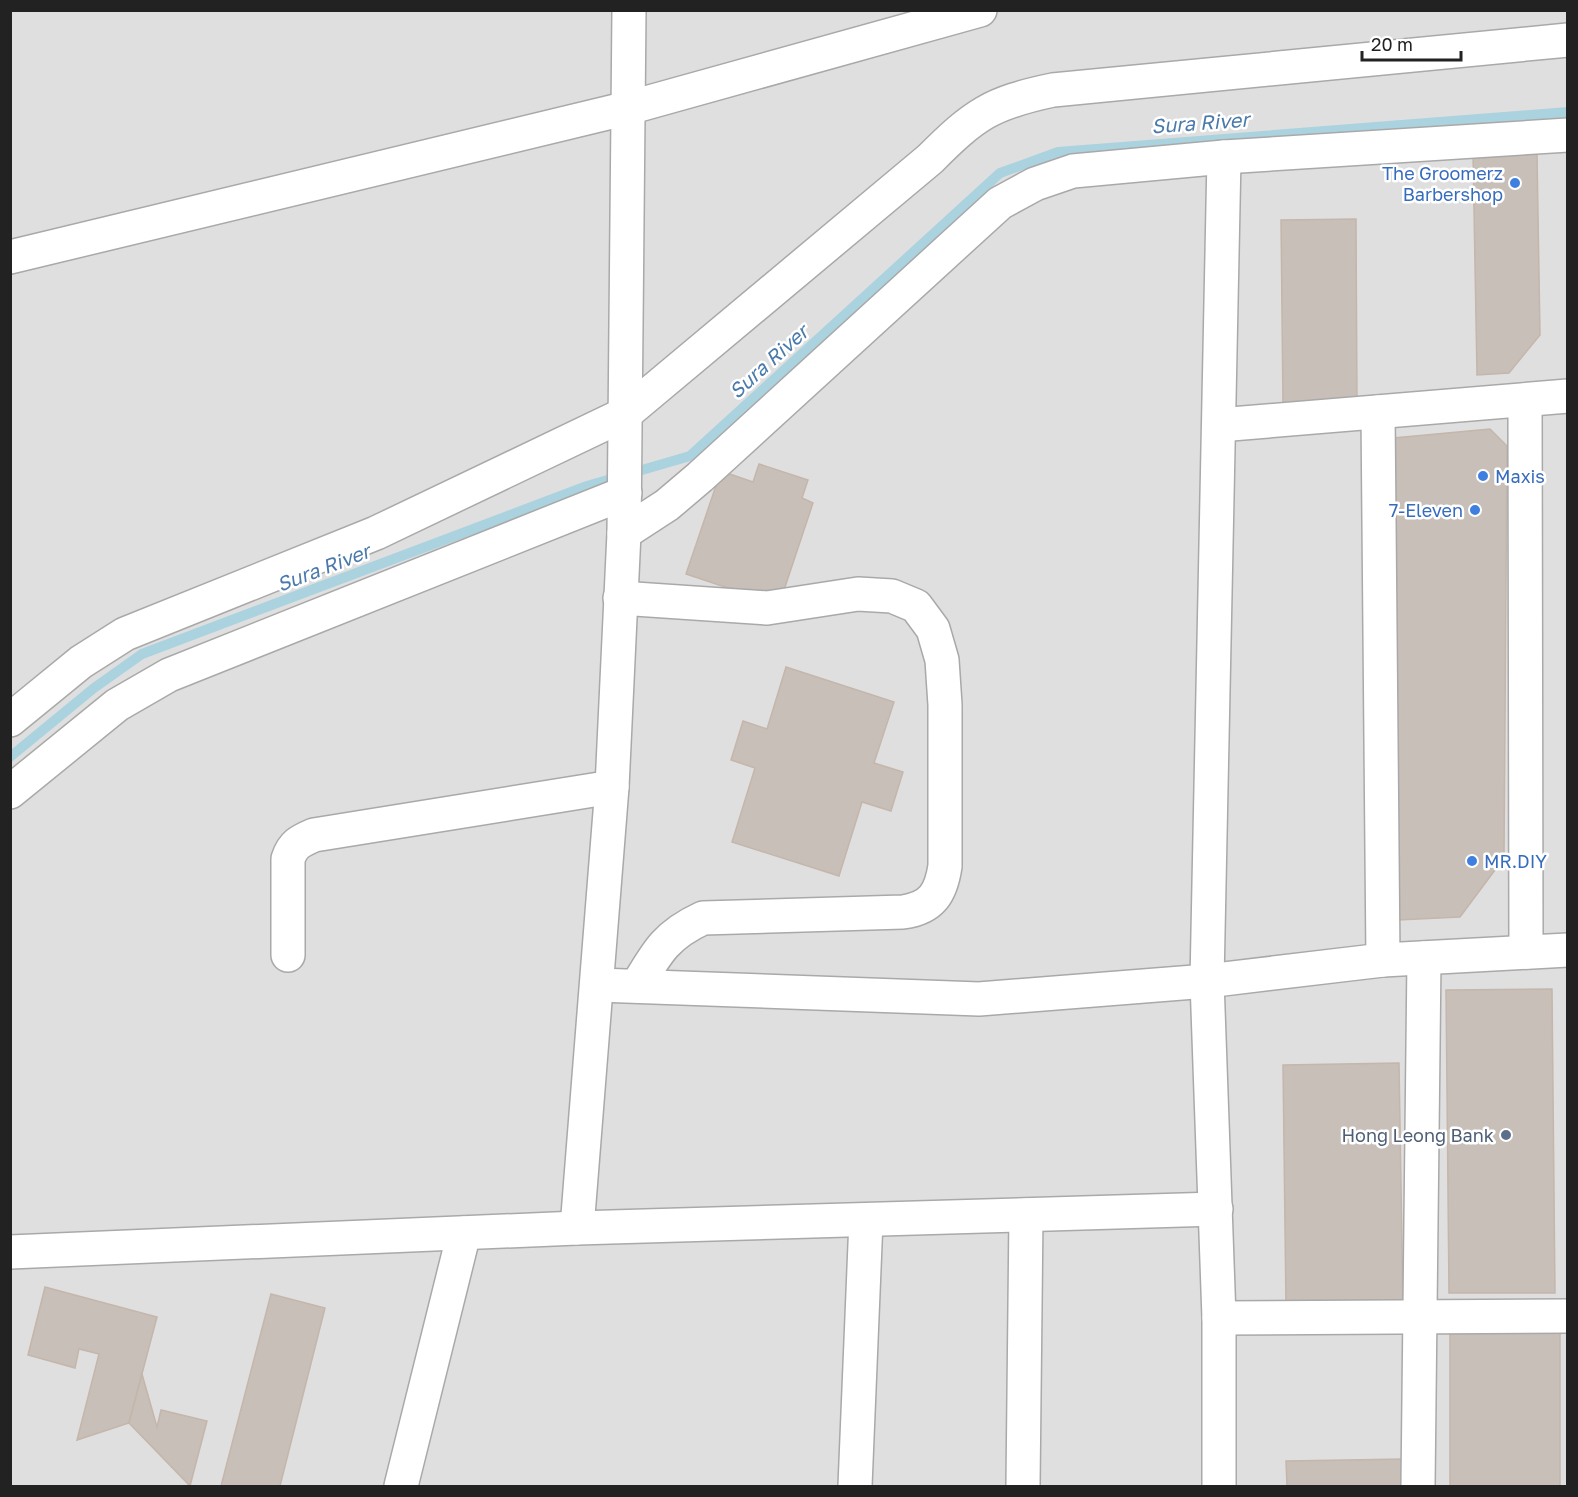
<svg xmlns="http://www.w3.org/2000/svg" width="1578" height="1497" font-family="'Golos Text',sans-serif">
<rect width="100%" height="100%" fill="#f2efe9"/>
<rect fill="#e0dfdf" x="11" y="11" width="1556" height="1475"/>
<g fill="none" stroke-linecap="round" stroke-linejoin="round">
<polyline stroke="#aad3df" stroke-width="10" points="10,757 94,688 142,654 587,486 690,456 1000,173 1058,152 1568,112"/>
</g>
<g fill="#c7bfb8" stroke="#c4b6ab" stroke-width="1.5">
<polygon points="1537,153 1540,335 1509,373 1477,375 1473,154"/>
<polygon points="1356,219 1357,405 1283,405 1281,220"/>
<polygon points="1490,429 1507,446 1504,858 1460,917 1398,920 1383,439"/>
<polygon points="759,464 808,480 802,498 813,503 779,605 686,574 721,471 753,482"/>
<polygon points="786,667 894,702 874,763 903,772 891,811 862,802 839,876 732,842 755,768 731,760 743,721 767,729"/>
<polygon points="1552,989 1555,1293 1449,1293 1446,990"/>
<polygon points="1399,1063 1403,1306 1286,1308 1283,1065"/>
<polygon points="45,1287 157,1317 129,1423 77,1440 99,1354 79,1349 75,1368 28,1355"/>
<polygon points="271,1294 325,1308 280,1486 221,1486"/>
<polygon points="1450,1325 1560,1326 1560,1486 1450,1486"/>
<polygon points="142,1374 157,1427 161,1410 207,1421 190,1486 129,1423"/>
<polygon points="1404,1459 1404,1486 1287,1486 1286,1461"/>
</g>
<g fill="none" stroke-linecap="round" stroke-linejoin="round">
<g stroke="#a9a9a9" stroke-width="36">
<g id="minor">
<polyline points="10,257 628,108 980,10"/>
<polyline points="1525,400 1526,952"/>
<polyline points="1378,412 1383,960"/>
<polyline points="1219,425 1568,396"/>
<polyline points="624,533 667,505 700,477 1000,203 1035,184 1073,171 1224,157 1568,135"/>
<path d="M620,598L767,608L858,594L892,596L916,606L933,629L942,660L945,705V866C941,893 932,908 903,912L703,918C666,935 657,952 637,986"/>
<path d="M10,720L81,662L125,634L376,533L625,414L930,159C975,114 991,103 1053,90L1568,40"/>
<polyline points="10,792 117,705 169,675 625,493"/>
<path d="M288,955V859C293,844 300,841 314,835L612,787"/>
<polyline points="598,985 979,999 1207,981 1383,960 1568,950"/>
<polyline points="577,1228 612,787 624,533 629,10"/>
<polyline points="10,1252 577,1228 1216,1209"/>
<polyline points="1219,1318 1568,1316"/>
<polyline points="401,1486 464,1233"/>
<polyline points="855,1486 866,1220"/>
<polyline points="1023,1486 1026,1215"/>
<polyline points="1219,1486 1219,1318 1207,981 1224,157"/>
<polyline points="1418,1486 1424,958"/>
</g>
</g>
<use href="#minor" stroke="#fff" stroke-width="33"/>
</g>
<g fill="#3f7fe0" stroke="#fff" stroke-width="2">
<circle cx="1515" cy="183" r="6"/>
<circle cx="1483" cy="476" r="6"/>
<circle cx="1475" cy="510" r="6"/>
<circle cx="1472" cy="861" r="6"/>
</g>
<circle fill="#5c6f8a" stroke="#fff" stroke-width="2" cx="1506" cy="1135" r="6"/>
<g text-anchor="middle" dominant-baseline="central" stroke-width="5" stroke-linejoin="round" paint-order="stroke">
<g font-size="18" fill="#366cbe" stroke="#fff" text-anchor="end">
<text x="1503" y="173">The Groomerz<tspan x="1503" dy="21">Barbershop</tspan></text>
<text x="1495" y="476" text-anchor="start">Maxis</text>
<text x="1463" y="510">7-Eleven</text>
<text x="1484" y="861" text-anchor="start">MR.DIY</text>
</g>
<g font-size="18" fill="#4e5e75" stroke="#fff" text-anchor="end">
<text x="1494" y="1135">Hong Leong Bank</text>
</g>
<g font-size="20" font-style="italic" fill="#4a7aab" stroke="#fff">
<text transform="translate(1200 122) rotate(-4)">Sura River</text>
<text transform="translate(768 361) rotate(-42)">Sura River</text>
<text transform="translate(323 567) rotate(-21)">Sura River</text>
</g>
</g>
<rect width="1578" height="1497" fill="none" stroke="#222222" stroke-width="24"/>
<path d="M1362 51v9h99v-9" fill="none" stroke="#222222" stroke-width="3"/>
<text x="1371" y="51" font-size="18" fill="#222222" stroke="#ffffff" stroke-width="4.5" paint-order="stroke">20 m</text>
</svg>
